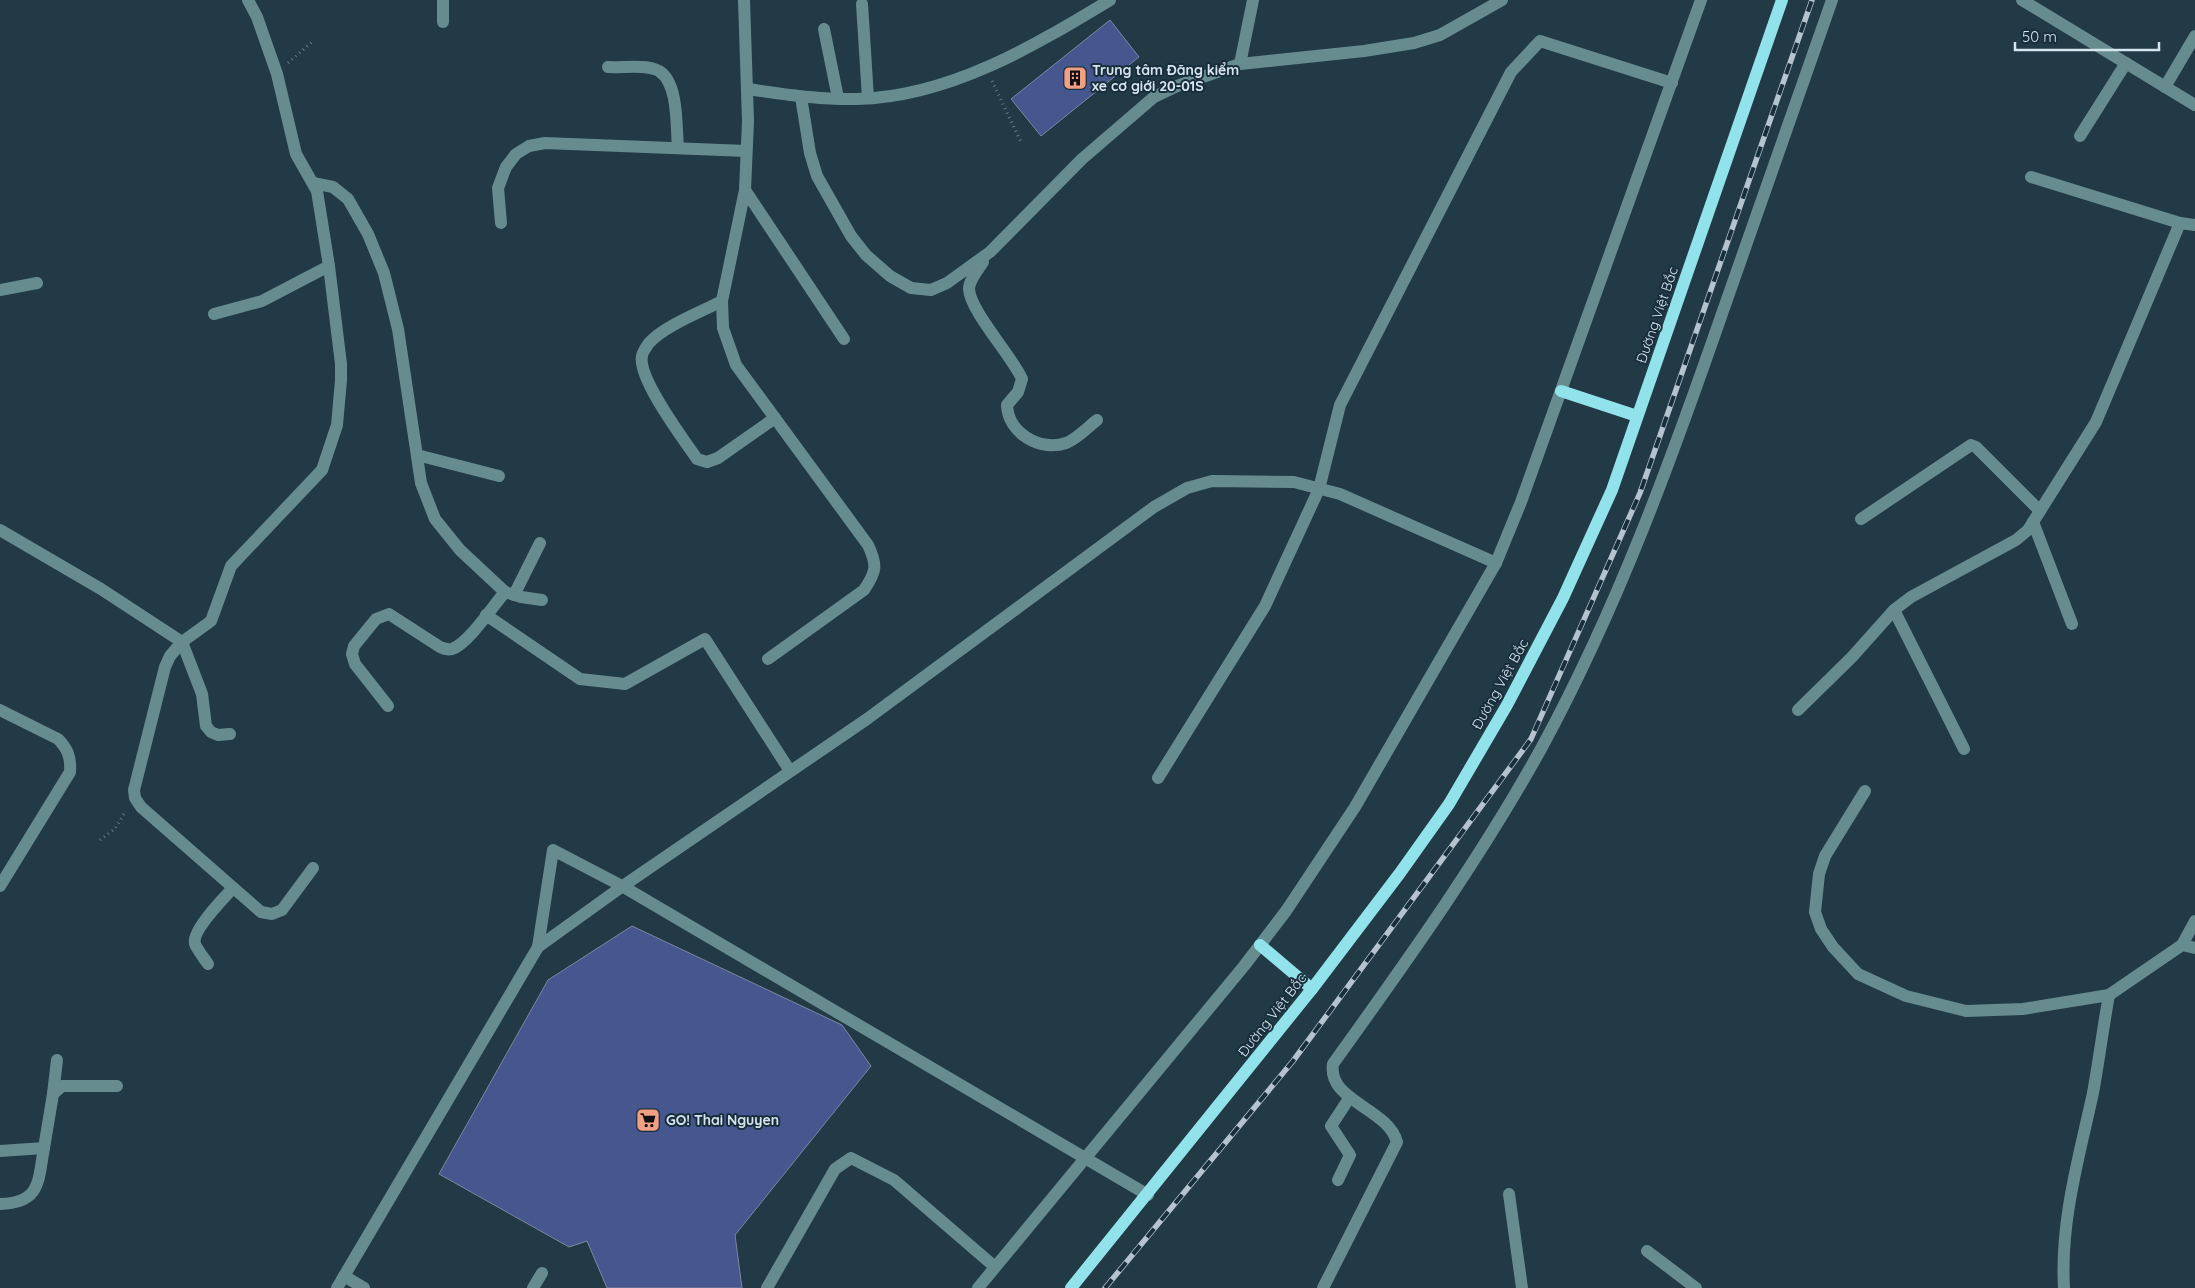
<svg xmlns="http://www.w3.org/2000/svg" width="2195" height="1288" font-family="Quicksand,sans-serif">
<rect width="100%" height="100%" fill="#223946"/>
<g fill="#465790" stroke="#7e879e">
<polygon points="1110,20 1139,57 1041,136 1011,99"/>
<polygon points="632,926 842,1025 871,1066 735,1235 742,1288 607,1288 587,1241 569,1247 439,1174 548,980"/>
</g>
<g fill="none" stroke-linecap="round" stroke-linejoin="round">
<g stroke="#687c87" stroke-width="3" stroke-dasharray="1 4" stroke-linecap="butt">
<polyline points="288,63 312,42"/>
<polyline points="992,81 1022,144"/>
<polyline points="100,840 115,829 126,811"/>
</g>
<g stroke="#668c90" stroke-width="12">
<polyline points="248,0 257,17 277,74 296,154 317,191 329,266 341,364 341,380 337,425 322,470 231,566 211,621 182,642 170,656 165,667 134,790 135,798 141,807 261,912 272,914 282,910 313,868"/>
<path d="M744,0L748,121L745,190L722,301L723,328L736,365L868,545C878,566 876,572 864,590L768,659"/>
<polyline points="2022,0 2195,105"/>
<polyline points="862,4 868,98"/>
<polyline points="443,22 443,0"/>
<polyline points="824,29 838,98"/>
<polyline points="1240,64 1253,0"/>
<path d="M608,67C623,68 646,64 659,71C679,83 676,128 678,148"/>
<polyline points="2165,87 2195,36"/>
<path d="M747,89C784,94 820,100 857,99C949,97 1034,46 1110,0"/>
<polyline points="801,97 810,153 817,176 851,236 866,255 890,276 911,288 931,290 947,283 990,252 1082,159 1154,97 1177,86 1240,64 1364,51 1414,43 1440,35 1502,0"/>
<polyline points="2080,136 2126,63"/>
<polyline points="2031,177 2180,223"/>
<polyline points="313,183 333,187 348,199 368,234 384,273 398,329 421,483 435,519 460,550 505,592 521,597 542,600"/>
<polyline points="745,190 844,339"/>
<polyline points="501,223 498,188 506,167 516,154 529,146 545,143 746,151"/>
<path d="M983,262C978,270 969,280 969,289C970,311 1012,356 1022,379L1018,392L1007,405C1008,433 1040,452 1066,443C1077,439 1088,427 1097,420"/>
<polyline points="0,290 37,283"/>
<path d="M722,301C701,312 664,326 649,343C647,346 642,353 642,356C637,378 684,440 697,459L707,462L718,458L775,418"/>
<polyline points="214,314 262,301 329,266"/>
<polyline points="417,455 499,476"/>
<polyline points="1861,519 1971,445 1976,447 2040,511"/>
<polyline points="2033,522 2072,624"/>
<polyline points="0,530 101,589 182,642 202,694 206,726 211,732 218,735 230,734"/>
<polyline points="514,595 540,543"/>
<polyline points="1894,610 1964,749"/>
<polyline points="486,615 580,679 625,684 705,639 790,771"/>
<path d="M388,706L355,664L352,654L354,646L376,619L389,614L440,647C445,649 447,650 452,649C468,644 493,606 505,592"/>
<path d="M0,710L58,739C68,749 71,758 70,772L0,886"/>
<polyline points="1798,710 1852,657 1894,610 1911,597 2016,540 2028,530 2096,422 2180,223 2195,225"/>
<polyline points="1158,778 1265,606 1319,489 1340,405 1511,72 1540,41 1672,83"/>
<polyline points="1865,791 1825,856 1819,874 1815,912 1821,929 1833,947 1858,974 1906,996 1966,1011 2023,1009 2109,995 2182,945 2195,921"/>
<polyline points="2182,945 2195,948"/>
<polyline points="538,947 553,850 622,886 1148,1195"/>
<path d="M208,964C204,958 198,951 195,944C191,931 224,898 233,888"/>
<polyline points="53,1094 57,1060"/>
<polyline points="0,1151 44,1148 53,1094 62,1086 117,1086"/>
<polyline points="1338,1180 1350,1155 1331,1126 1350,1097"/>
<polyline points="1509,1194 1522,1288"/>
<path d="M0,1204C41,1203 38,1181 44,1148"/>
<polyline points="1647,1251 1696,1288"/>
<polyline points="344,1276 364,1288"/>
<polyline points="337,1288 538,947 620,888 867,719 1154,507 1187,488 1212,481 1294,482 1340,494 1496,563"/>
<polyline points="533,1288 542,1273"/>
<polyline points="767,1288 835,1169 851,1158 894,1180 995,1267"/>
<polyline points="978,1288 1244,966 1286,911 1355,807 1496,563 1521,502 1701,0"/>
<path d="M1323,1288L1397,1142C1388,1108 1327,1101 1333,1064C1406,962 1481,858 1542,747C1618,607 1672,458 1724,308C1760,206 1796,103 1832,0"/>
<path d="M2064,1288C2060,1222 2079,1157 2093,1093C2099,1060 2103,1028 2109,995"/>
</g>
<g stroke="#91e2eb" stroke-width="12">
<polyline points="1561,391 1637,416"/>
<polyline points="1260,945 1312,989"/>
<polyline points="1071,1288 1312,989 1400,873 1449,804 1507,705 1563,598 1612,490 1782,0"/>
</g>
<g stroke="#b4c3cd" stroke-width="5.5">
<polyline id="rail" points="1105,1288 1293,1061 1531,739 1640,493 1812,0"/>
</g>
<use href="#rail" stroke="#182e3c" stroke-width="4" stroke-dasharray="11" stroke-linecap="butt"/>
</g>
<defs>
<g id="building-square" transform="scale(1.25)"><rect x="-9" y="-9" width="18" height="18" rx="4" fill="#f39f83" stroke="#182e3c"/><path d="M-4-6H4V6H1V3H-1V6H-4ZM-2.5-4.3h1.7v1.8h-1.7ZM.8-4.3h1.7v1.8H.8ZM-2.5-1h1.7V.8h-1.7ZM.8-1h1.7V.8H.8Z" fill="#111"/></g>
<g id="supermarket-square" transform="scale(1.25)"><rect x="-9" y="-9" width="18" height="18" rx="4" fill="#f39f83" stroke="#182e3c"/><path d="M-6-5.5h2.5l.6 2H6L4.5 2H-2.5L-4.4-4H-6ZM-1.5 3.2a1.3 1.3 0 1 0 .1 0ZM3 3.2a1.3 1.3 0 1 0 .1 0Z" fill="#111"/></g>
</defs>
<g fill-rule="evenodd">
<use href="#building-square" x="1075" y="78"/>
<use href="#supermarket-square" x="648" y="1120"/>
</g>
<g text-anchor="middle" dominant-baseline="central" stroke-width="4" stroke-linejoin="round" paint-order="stroke">
<g font-size="14" font-weight="bold" fill="#d7e5ee" stroke="#182e3c" text-anchor="start">
<text x="1092" y="70">Trung tâm Đăng kiểm<tspan x="1092" dy="16">xe cơ giới 20-01S</tspan></text>
<text x="666" y="1120">GO! Thai Nguyen</text>
</g>
<g font-size="14" fill="#d7e5ee" stroke="#182e3c">
<text transform="translate(1657 315) rotate(-71)">Đường Việt Bắc</text>
<text transform="translate(1500 684) rotate(-61)">Đường Việt Bắc</text>
<text transform="translate(1272 1015) rotate(-52)">Đường Việt Bắc</text>
</g>
</g>
<path d="M2015 42v8h144v-8" fill="none" stroke="#d7e5ee" stroke-width="2.5"/>
<text x="2022" y="42" font-size="15" fill="#d7e5ee" stroke="#182e3c" stroke-width="4" paint-order="stroke">50 m</text>
</svg>
